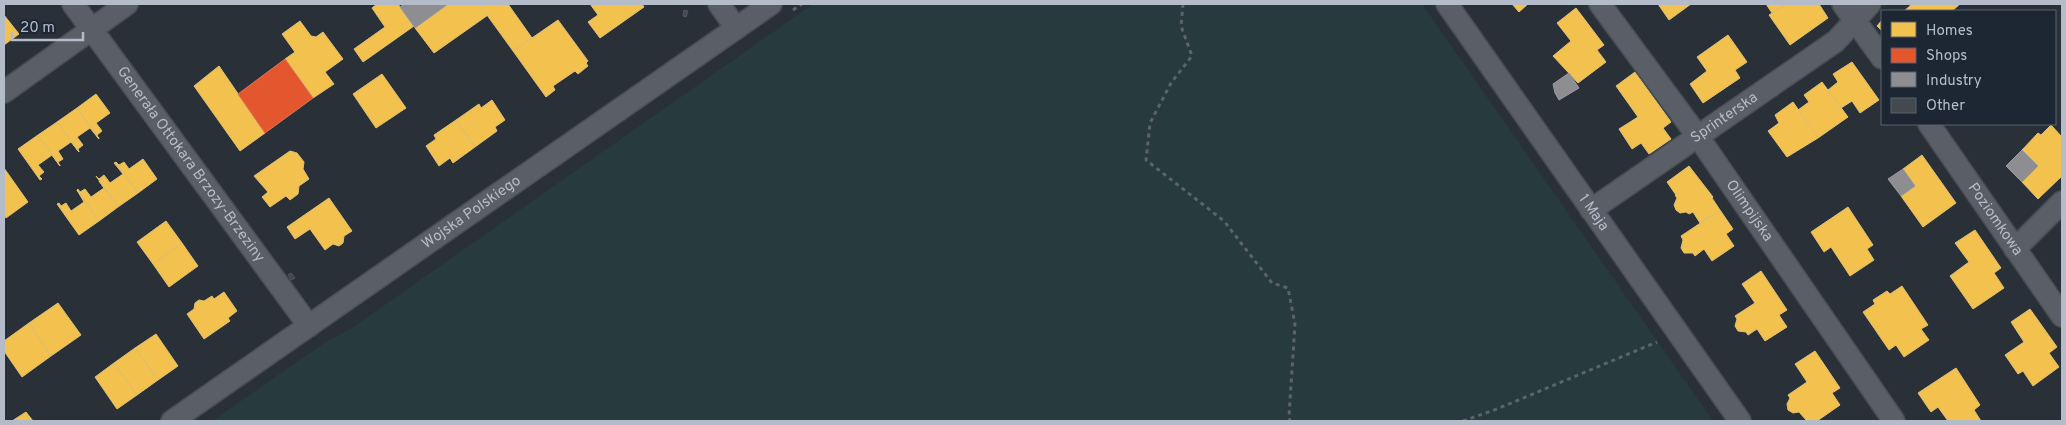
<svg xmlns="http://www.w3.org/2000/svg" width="2066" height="425" font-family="Overpass,sans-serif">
<rect width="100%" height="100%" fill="#2a3038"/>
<polygon fill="#273a3e" points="813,4 1422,4 1713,421 212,421 323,344 352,328"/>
<g fill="#f2c14e" stroke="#dfc073">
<polygon points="377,4 398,4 414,26 363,62 354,49 385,27 372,8"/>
<polygon points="448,4 479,4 488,15 434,53 415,28"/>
<polygon points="479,4 508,4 532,38 513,51"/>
<polygon points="590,4 642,4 644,7 600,38 588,22 598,15"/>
<polygon points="1512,4 1528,4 1519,12"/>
<polygon points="1658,4 1691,4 1669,20"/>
<polygon points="1766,4 1786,4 1772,13"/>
<polygon points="1786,4 1819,4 1828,18 1790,45 1769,15"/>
<polygon points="1911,4 1960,4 1952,11 1915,11 1910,6"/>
<polygon points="1910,6 1915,11 1904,11"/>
<polygon points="1576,8 1604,45 1597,50 1606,62 1578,83 1553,56 1571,41 1557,23"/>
<polygon points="4,15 19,34 4,45"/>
<polygon points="558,20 588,61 586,63 588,66 578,74 575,71 553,86 555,90 546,97 513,51"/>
<polygon points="1882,20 1882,31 1877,26"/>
<polygon points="300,21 311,36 316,37 323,32 343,59 325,72 334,84 313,98 285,59 295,52 282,34"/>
<polygon points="1728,35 1747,62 1735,70 1740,78 1703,103 1690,84 1707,71 1697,57"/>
<polygon points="1852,62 1879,100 1860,113 1852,101 1841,108 1828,90 1838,82 1833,74"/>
<polygon points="219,66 265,133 240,151 194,86"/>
<polygon points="1635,72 1671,122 1663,128 1671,139 1649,154 1641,143 1632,149 1619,129 1638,117 1616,86"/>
<polygon points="382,74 406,108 376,128 353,94"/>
<polygon points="1822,82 1848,117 1818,138 1798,110 1809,102 1804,95"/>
<polygon points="96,94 110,113 96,123 102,131 97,135 99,139 77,108"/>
<polygon points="492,100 505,120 495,127 497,131 475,147 456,120 479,104 481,108"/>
<polygon points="1793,102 1818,138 1787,157 1768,131 1779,123 1775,115"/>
<polygon points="77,108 99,139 90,128 77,137 83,145 78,149 79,152 57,122"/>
<polygon points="456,120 475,147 453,163 450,158 439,166 426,146 436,139 434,135"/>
<polygon points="57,122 79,152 71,142 58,151 63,159 58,162 60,166 38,135"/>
<polygon points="2051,125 2062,137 2062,176 2038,199 2022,182 2038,166 2022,150 2038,133 2041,135"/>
<polygon points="38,135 60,166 52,155 38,165 44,172 39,176 42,179 40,180 18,149"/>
<polygon points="290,151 297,153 304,162 303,169 309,179 299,186 298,194 290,200 286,196 270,207 262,197 268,192 254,176"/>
<polygon points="1922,155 1956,203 1923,227 1901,196 1915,186 1903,169"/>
<polygon points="143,159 157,179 138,193 116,162 119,165 124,162 129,169"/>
<polygon points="116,162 138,193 118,207 96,176 99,179 104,175 110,183 123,174 114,163"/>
<polygon points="1689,166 1713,197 1712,198 1720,210 1700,223 1693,212 1689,214 1686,212 1680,213 1676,210 1674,205 1677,198 1675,195 1676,195 1667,182"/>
<polygon points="4,168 28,202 6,218 4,214"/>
<polygon points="99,181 118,207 99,221 77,190 78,189 80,192 85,189 91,197 104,188"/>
<polygon points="77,190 99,221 79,235 57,204 59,203 61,206 66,203 71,211 84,202"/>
<polygon points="329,198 352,231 344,236 343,243 339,246 333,244 325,250 310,229 295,239 287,227"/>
<polygon points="1848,207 1873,245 1867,249 1874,260 1850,276 1831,247 1824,252 1811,232"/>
<polygon points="1720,210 1733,229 1726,234 1734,246 1712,261 1704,249 1695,256 1693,253 1684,253 1681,248 1683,240 1681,236"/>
<polygon points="166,221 182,243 153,264 137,242"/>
<polygon points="1975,230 2001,268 1994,273 2004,288 1973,309 1950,276 1969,262 1955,243"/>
<polygon points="182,243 198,266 169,287 153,264"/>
<polygon points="1761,271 1787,310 1779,315 1787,327 1765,341 1757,329 1748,335 1746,332 1738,331 1735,326 1737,319 1735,316 1755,303 1742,284"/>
<polygon points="1902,286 1928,325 1921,329 1929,340 1904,357 1896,345 1889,350 1863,312 1875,304 1873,300 1887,291 1890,294"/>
<polygon points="224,292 237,311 228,318 230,321 204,339 187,314 194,309 195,303 199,300 204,301 212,296 214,299"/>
<polygon points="58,303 81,335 51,356 29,323"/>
<polygon points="2030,309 2057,347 2049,353 2059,367 2033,386 2023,371 2018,374 2005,355 2024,342 2011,322"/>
<polygon points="29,323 51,356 22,377 4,351 4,341"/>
<polygon points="156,334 178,366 158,380 135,348"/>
<polygon points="135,348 158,380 137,395 114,363"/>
<polygon points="1815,351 1840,388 1832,393 1840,405 1817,421 1807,421 1799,412 1793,413 1788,410 1787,404 1790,398 1788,395 1807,382 1795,364"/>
<polygon points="114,363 137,395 117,409 95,377"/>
<polygon points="1956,368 1980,405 1974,410 1981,421 1948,421 1938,407 1931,412 1918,393"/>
<polygon points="26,412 33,421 12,421"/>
</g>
<polygon fill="#e4572e" stroke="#d6755c" points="285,59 313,98 265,133 238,94"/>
<g fill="#8d8d92" stroke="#999ba2">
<polygon points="404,4 448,4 415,28 400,7"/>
<polygon points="1569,73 1579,88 1559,100 1555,93 1553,84"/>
<polygon points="2022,150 2038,166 2022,182 2006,166"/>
<polygon points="1903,169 1915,186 1901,196 1888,179"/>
</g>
<g fill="#444950" stroke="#52575f">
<polygon points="684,10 688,11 686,17 683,16"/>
<polygon points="291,273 295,278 291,280 288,275"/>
</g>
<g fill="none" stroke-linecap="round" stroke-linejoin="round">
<g stroke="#484c53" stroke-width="24">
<g id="street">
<path id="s1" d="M73,4L309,326"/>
<polyline points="719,4 736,28"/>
<path id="s2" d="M1447,4L1740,421"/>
<path id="s3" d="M1600,4L1699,138L1894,421"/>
<polyline points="1843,4 1882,58"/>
<polyline points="4,92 127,4"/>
<path id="s4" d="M1929,124L2062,316"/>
<path id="s5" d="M1591,210L1836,41L1870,4"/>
<polyline points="2015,249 2062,202"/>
<path id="s6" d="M172,421L771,4"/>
</g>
</g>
<g stroke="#5d636a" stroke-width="3" stroke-dasharray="4 4" stroke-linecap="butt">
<polyline points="1183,4 1181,26 1192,56 1171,83 1150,123 1146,160 1224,221 1272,283 1288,288 1295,324 1289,416 1290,421"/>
<polyline points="793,10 802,4"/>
<polyline points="1463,421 1497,409 1657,342"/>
</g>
<use href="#street" stroke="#5a5e66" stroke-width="21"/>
</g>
<g text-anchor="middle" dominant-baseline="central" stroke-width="5" stroke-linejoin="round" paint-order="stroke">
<g font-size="15" fill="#b4bcc9" stroke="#1d2633">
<text stroke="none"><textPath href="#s5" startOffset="162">Sprinterska</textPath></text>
<text stroke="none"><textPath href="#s1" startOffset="199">Generała Ottokara Brzozy-Brzeziny</textPath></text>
<text stroke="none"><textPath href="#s3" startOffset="255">Olimpijska</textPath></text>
<text stroke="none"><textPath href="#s6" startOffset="365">Wojska Polskiego</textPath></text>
<text stroke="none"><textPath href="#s2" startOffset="255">1 Maja</textPath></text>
<text stroke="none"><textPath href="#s4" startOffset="116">Poziomkowa</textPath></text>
</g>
</g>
<rect width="2066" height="425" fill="none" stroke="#b4bcc9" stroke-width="10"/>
<rect x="1881" y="10" width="175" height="115" fill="#1d2633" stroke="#59626f"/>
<rect x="1891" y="22" width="25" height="15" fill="#f2c14e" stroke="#59626f"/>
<text x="1926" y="35" font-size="15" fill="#b4bcc9">Homes</text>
<rect x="1891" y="48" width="25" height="15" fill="#e4572e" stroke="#59626f"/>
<text x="1926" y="60" font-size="15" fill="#b4bcc9">Shops</text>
<rect x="1891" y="72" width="25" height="15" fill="#8d8d92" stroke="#59626f"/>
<text x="1926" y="85" font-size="15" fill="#b4bcc9">Industry</text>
<rect x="1891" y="98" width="25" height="15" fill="#444950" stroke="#59626f"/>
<text x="1926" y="110" font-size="15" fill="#b4bcc9">Other</text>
<path d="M12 32v8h71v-8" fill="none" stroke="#b4bcc9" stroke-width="2.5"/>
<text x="20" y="32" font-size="15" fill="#b4bcc9" stroke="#1d2633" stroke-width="4" paint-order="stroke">20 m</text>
</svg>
